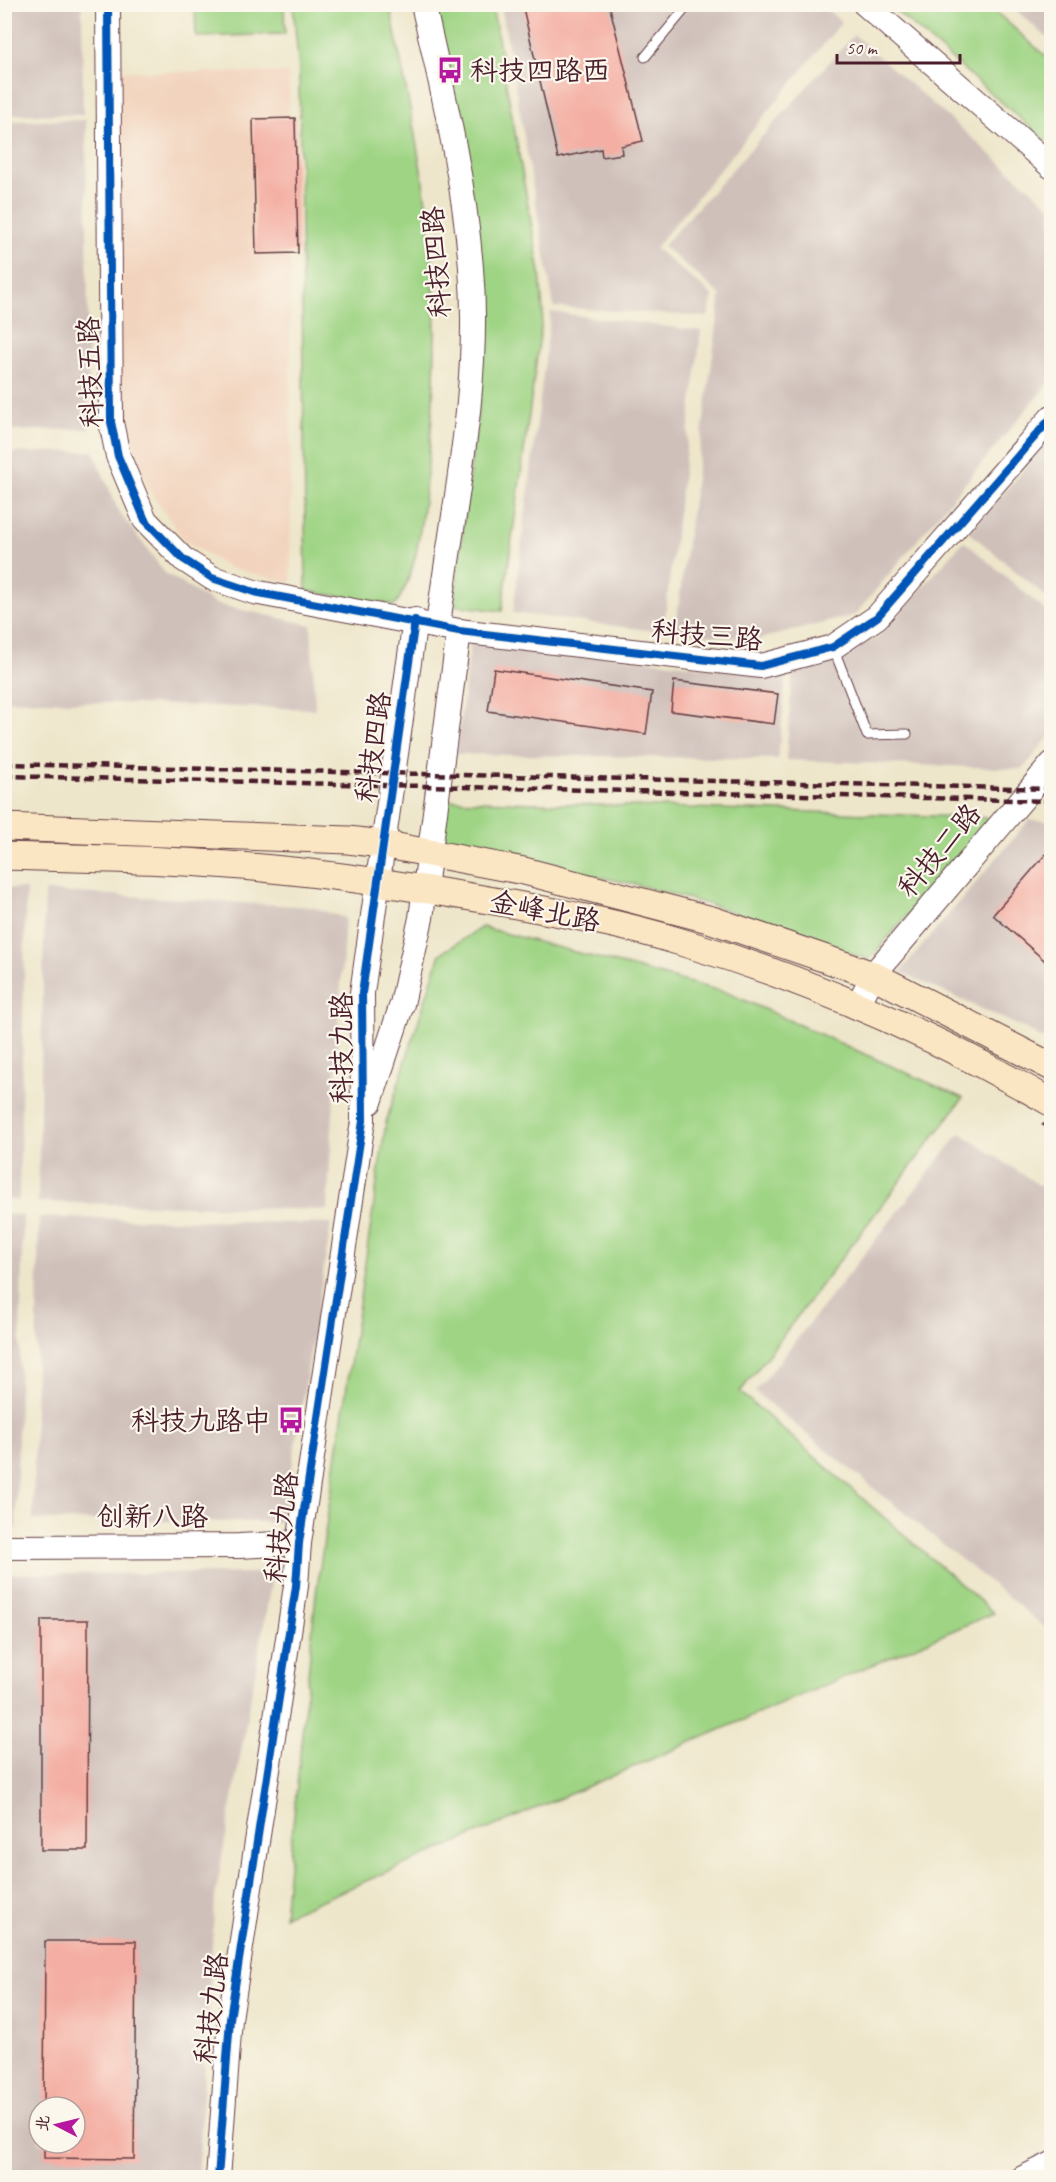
<svg xmlns="http://www.w3.org/2000/svg" width="1056" height="2182" font-family="Caveat,'LXGW WenKai TC',sans-serif">
<rect width="100%" height="100%" fill="#fbf7ec"/>
<filter id="ink" filterUnits="userSpaceOnUse"><feTurbulence type="fractalNoise" baseFrequency=".0167" numOctaves="2"/><feDisplacementMap in="SourceGraphic" scale="12" xChannelSelector="R" yChannelSelector="G"/><feConvolveMatrix kernelMatrix="1 2 1 2 8 2 1 2 1" color-interpolation-filters="sRGB"/></filter>
<filter id="wash" filterUnits="userSpaceOnUse"><feTurbulence type="fractalNoise" baseFrequency=".008" numOctaves="4" result="noise"/><feDisplacementMap in="SourceGraphic" scale="24" xChannelSelector="R" yChannelSelector="G"/><feGaussianBlur stdDeviation="1.35" result="paint"/><feColorMatrix in="noise" values="0 0 0 0 0 0 0 0 0 0 0 0 0 0 0 0 0 1.4 0 .05"/><feComposite in="paint" operator="in"/></filter>
<g filter="url(#wash)">
<rect width="100%" height="100%" fill="#eee6ca"/>
<polygon fill="#f2d4be" points="119,71 289,73 291,583 227,567 183,539 148,488 120,402"/>
<g fill="#cfc0ba" fill-rule="evenodd">
<polygon points="5,4 82,5 83,115 5,114"/>
<polygon points="501,5 821,5 842,22 655,248 713,296 708,317 554,307"/>
<polygon points="1010,5 1051,5 1051,41"/>
<polygon points="854,35 1051,207 1051,380 855,615 756,640 675,631 721,295 663,246"/>
<polygon points="86,120 89,429 5,431 5,121"/>
<polygon points="551,312 701,331 663,632 513,613"/>
<polygon points="1051,439 1051,601 969,532"/>
<polygon points="93,451 119,512 165,573 215,604 311,625 315,709 5,700 5,453"/>
<polygon points="964,541 1051,615 1051,734 1023,769 786,760 793,666 877,638"/>
<polygon points="471,640 786,676 778,759 456,754"/>
<polygon points="1029,820 1051,821 1051,1044 1024,1028 900,972"/>
<polygon points="5,888 26,889 19,1200 4,1199"/>
<polygon points="45,891 312,907 345,918 327,1210 38,1202"/>
<polygon points="960,1133 1051,1193 1051,1632 755,1392"/>
<polygon points="5,1214 23,1215 16,1529 4,1529"/>
<polygon points="39,1217 331,1224 283,1522 33,1520"/>
<path d="M273,1573L215,1897L198,2177H5L4,1574ZM39,2107H75V2143H39Z"/>
</g>
<g fill="#9fd484" stroke="#747a58" stroke-width="1.5">
<polygon points="195,5 284,5 285,34 196,37"/>
<path d="M293,5H390C407,99 431,196 434,292C437,357 433,420 426,483C421,523 418,573 395,605L306,591L299,70Z"/>
<polygon points="433,5 492,5 540,272 543,313 502,611 453,605 481,385"/>
<polygon points="889,5 988,5 1051,61 1051,145"/>
<polygon points="448,800 991,818 869,960 718,907 634,884 441,847"/>
<polygon points="482,927 728,993 963,1098 740,1392 994,1613 284,1916 316,1594 386,1122 440,954"/>
</g>
<g id="blocks">
<g fill="#f4aea3">
<polygon points="522,4 609,4 643,141 621,146 622,154 602,157 601,149 558,158"/>
<polygon points="295,118 298,253 256,254 253,119"/>
<polygon points="494,669 652,692 646,734 488,711"/>
<polygon points="674,681 778,694 774,724 671,711"/>
<polygon points="1052,847 1052,967 993,915"/>
<polygon points="41,1620 88,1620 87,1850 41,1850"/>
<polygon points="45,1941 136,1941 134,2159 44,2158 44,2143 75,2143 75,2107 44,2107"/>
</g>
</g>
</g>
<g filter="url(#ink)">
<use href="#blocks" fill-opacity="0" stroke="#633d43" stroke-width="1.5"/>
<g fill="none" stroke-linecap="round" stroke-linejoin="round">
<g stroke="#633d43" stroke-width="11">
<g id="service">
<polyline points="645,57 689,4"/>
<polyline points="833,647 867,735 907,734"/>
</g>
</g>
<g stroke="#633d43" stroke-width="26">
<g id="tertiary">
<polyline points="108,4 111,422 118,456 145,520 183,559 212,578 254,592 459,631 761,666 833,647 877,617 1052,417"/>
<path d="M423,4C443,92 464,178 471,268C481,387 453,507 438,625"/>
<polyline points="865,4 1052,167"/>
<polyline points="857,1007 873,975 1052,764"/>
<polyline points="370,1102 402,1004 421,918 459,631"/>
<polyline points="4,1547 239,1546 299,1543"/>
<polyline points="218,2178 230,2019 296,1586 299,1543 363,1121 362,993 415,620"/>
<polyline points="1023,2178 1052,2164"/>
</g>
</g>
<g stroke="#633d43" stroke-width="29">
<g id="secondary">
<polyline points="4,827 348,840 382,844 524,871 712,920 873,975 1052,1067"/>
<path d="M4,856C94,859 183,859 272,869C347,876 420,888 494,901C557,912 620,923 681,942C809,980 936,1036 1052,1103"/>
</g>
</g>
<polyline stroke="#633d43" stroke-width="3" stroke-dasharray="4.5 4.5" stroke-linecap="butt" points="1042,1124 1052,1129"/>
<use href="#service" stroke="#fff" stroke-width="9"/>
<use href="#tertiary" stroke="#fff" stroke-width="24"/>
<use href="#secondary" stroke="#fbe6c4" stroke-width="27"/>
<g stroke="#4a1f2b" stroke-width="4.5" stroke-dasharray="9 4.5" stroke-linecap="butt">
<polyline points="4,764 1052,789"/>
<polyline points="4,776 1052,801"/>
</g>
<g stroke="#fbf7ec" stroke-width="11">
<g id="cycleway">
<polyline points="108,4 111,422 118,456 145,520 183,559 212,578 254,592 459,631 761,666 833,647 877,617 1052,417"/>
<polyline points="218,2178 230,2019 296,1586 299,1543 363,1121 362,993 415,620"/>
</g>
</g>
<use href="#cycleway" stroke="#0057b8" stroke-width="8"/>
</g>
</g>
<defs>
<g id="bus-bare" transform="scale(2.07)"><path d="M-5-6H5V4H4V6H2V4H-2V6H-4V4H-5ZM-3.5-4V0h7V-4ZM-3.5 1.2v1.5H-2V1.2ZM2 1.2v1.5H3.5V1.2Z" fill="#b5179e" stroke="#fbf7ec" stroke-width="2.5" paint-order="stroke"/></g>
</defs>
<g fill-rule="evenodd">
<use href="#bus-bare" x="450" y="70"/>
<use href="#bus-bare" x="291" y="1420"/>
</g>
<g text-anchor="middle" dominant-baseline="central" stroke-width="4.5" stroke-linejoin="round" paint-order="stroke">
<g font-size="28" fill="#4a1f2b" stroke="#fbf7ec" text-anchor="start">
<text x="470" y="70">科技四路西</text>
<text x="271" y="1420" text-anchor="end">科技九路中</text>
</g>
<g font-size="28" fill="#4a1f2b" stroke="#fbf7ec">
<text transform="translate(436 262) rotate(-94)">科技四路</text>
<text transform="translate(90 372) rotate(-92)">科技五路</text>
<text transform="translate(707 635) rotate(5)">科技三路</text>
<text transform="translate(373 747) rotate(-82)">科技四路</text>
<text transform="translate(939 850) rotate(-50)">科技二路</text>
<text transform="translate(545 911) rotate(11)">金峰北路</text>
<text transform="translate(341 1048) rotate(-90)">科技九路</text>
<text x="152" y="1516">创新八路</text>
<text transform="translate(281 1527) rotate(-83)">科技九路</text>
<text transform="translate(211 2008) rotate(-83)">科技九路</text>
</g>
</g>
<rect width="1056" height="2182" fill="none" stroke="#fbf7ec" stroke-width="24"/>
<g transform="translate(57 2125) rotate(277)"><circle r="28" fill="#fbf7ec" stroke="#b4a19f" stroke-width="1.5"/>
<path d="M0-4.5L10 22L0 15L-10 22Z" fill="#b5179e"/>
<text y="-9" font-size="16" font-weight="bold" text-anchor="middle" fill="#4a1f2b">北</text>
</g>
<path d="M837 54v9h123v-9" fill="none" stroke="#4a1f2b" stroke-width="3"/>
<text x="846" y="54" font-size="18" fill="#4a1f2b" stroke="#fbf7ec" stroke-width="4.5" paint-order="stroke">50 m</text>
</svg>
